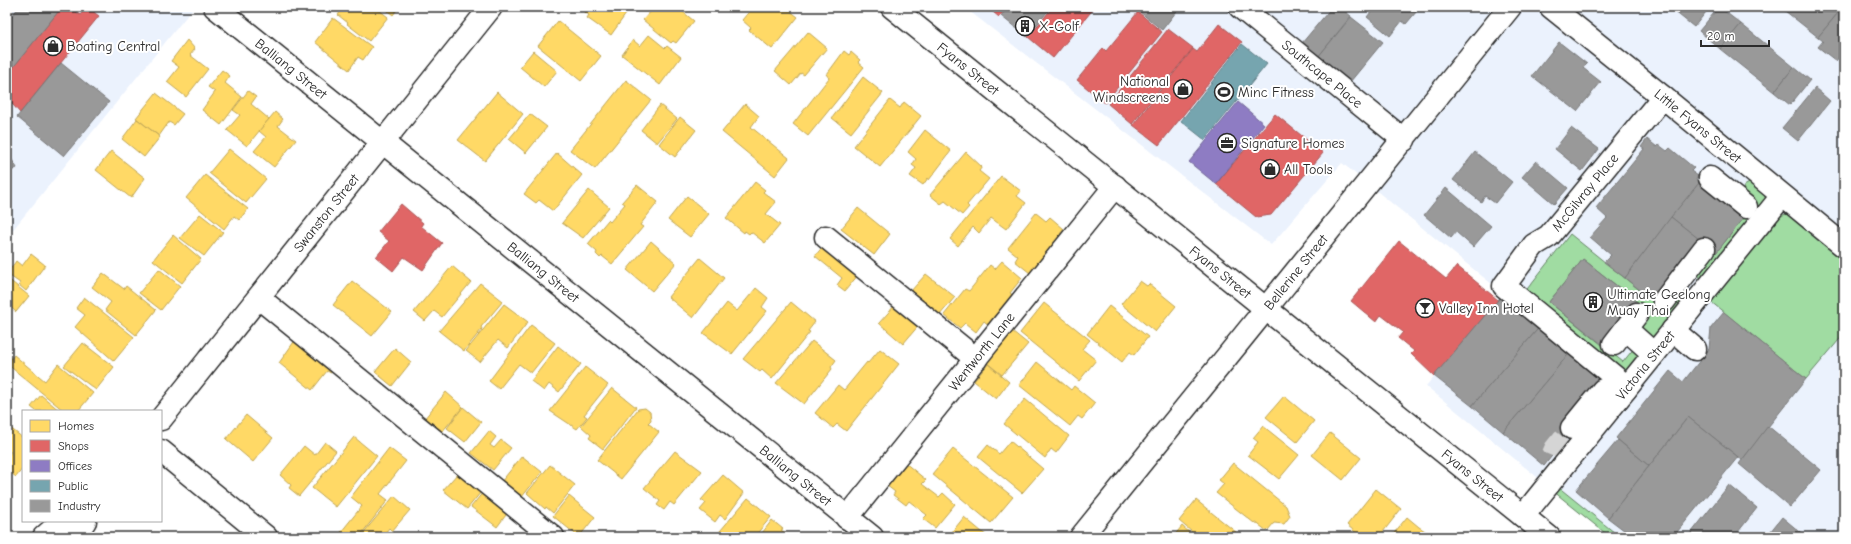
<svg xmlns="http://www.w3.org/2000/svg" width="1851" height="544" font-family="'Comic Neue',sans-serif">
<rect width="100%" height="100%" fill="#fff"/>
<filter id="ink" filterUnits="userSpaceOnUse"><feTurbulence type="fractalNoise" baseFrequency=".025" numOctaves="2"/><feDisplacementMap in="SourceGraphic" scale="8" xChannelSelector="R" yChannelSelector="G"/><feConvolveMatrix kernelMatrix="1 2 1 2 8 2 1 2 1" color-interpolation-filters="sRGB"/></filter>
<g filter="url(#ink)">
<g fill="#ebf2fd">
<polygon points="7,7 194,7 7,237"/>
<polygon points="964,7 1844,7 1844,537 1610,537 1426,386 1503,293 1342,163 1271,245"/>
</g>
<g fill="#a0dca2" stroke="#668466">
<polygon points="1751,182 1764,194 1766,200 1702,280 1698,275 1756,203 1743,192 1744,186"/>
<polygon points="1788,214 1844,259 1844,334 1806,379 1710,301 1772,217"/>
<polygon points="1570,234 1668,313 1685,292 1688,295 1656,340 1641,329 1650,312 1583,259 1549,302 1623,362 1635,347 1643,357 1625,378 1524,293"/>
<polygon points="1557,486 1620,537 1610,537 1553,491"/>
</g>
<g fill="#ffd966" stroke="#bfa554">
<polygon points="344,7 375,7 388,17 369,41 347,24 348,23 338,15"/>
<polygon points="383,7 399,7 393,15"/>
<polygon points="578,7 631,7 611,35 587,18 589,15"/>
<polygon points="649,7 677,7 694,21 676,43 673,41 671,43 643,20 652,10"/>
<polygon points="753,7 785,7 798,17 772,49 749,30 751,28 742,20"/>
<polygon points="333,18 372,47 363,60 358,57 349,70 315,42"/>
<polygon points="558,21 601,56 581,81 538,46"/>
<polygon points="808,32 827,48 804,75 801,73 791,85 775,71"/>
<polygon points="649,35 665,48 667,46 681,57 660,85 622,55 633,40 640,46"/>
<polygon points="187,40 195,49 190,55 208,69 186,97 167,82 179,67 171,61"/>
<polygon points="533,51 557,71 544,87 520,67"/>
<polygon points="844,51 849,55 851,52 860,60 858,62 864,67 808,136 793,124 829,78 826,74 827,74"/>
<polygon points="222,70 230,76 225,83 242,97 221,125 202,110 215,92 208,87"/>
<polygon points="863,77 883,93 851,133 832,118"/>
<polygon points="626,80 651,100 595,169 570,150"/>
<polygon points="248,91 256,97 251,104 269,119 247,146 227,130 240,115 233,110"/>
<polygon points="497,92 523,114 485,161 458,140"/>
<polygon points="156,93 183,114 174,125 169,122 159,136 136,118"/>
<polygon points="890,100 900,108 904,102 921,116 880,167 854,146"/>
<polygon points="745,104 759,116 751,127 789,158 775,176 722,132"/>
<polygon points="660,105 677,119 657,143 641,130"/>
<polygon points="275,112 283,119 278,126 296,140 274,167 254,151 266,137 259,131"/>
<polygon points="530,114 547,127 526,153 509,139"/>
<polygon points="680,117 696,130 675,157 659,144"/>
<polygon points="137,119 160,137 144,157 122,139"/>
<polygon points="925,130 951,151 929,180 928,178 923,185 910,176 916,168 912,165 916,159 908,152"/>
<polygon points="229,149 266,179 246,203 209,173"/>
<polygon points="111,151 145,178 131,198 96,170"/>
<polygon points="966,152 982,167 979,171 989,179 967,205 969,207 962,215 945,201 941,204 930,195"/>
<polygon points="557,153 582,175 553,211 539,200 536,203 524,194"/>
<polygon points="205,175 248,209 239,220 234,216 224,229 186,198"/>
<polygon points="1001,176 1021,191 1017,196 1026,203 1006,229 991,218 979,233 973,227 958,246 950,239"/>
<polygon points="755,182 765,190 763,192 776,202 766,214 780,225 765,243 751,232 749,234 745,231 744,233 726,218"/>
<polygon points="637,185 658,202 640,225 643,227 612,264 602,256 600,258 596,254 597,252 588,244 608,220 610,222 625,204 622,202"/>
<polygon points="589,190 609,207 583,238 562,223"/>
<polygon points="687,196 709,214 690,237 668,220"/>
<polygon points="858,208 890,234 874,255 841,229"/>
<polygon points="1036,213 1046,221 1050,217 1064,229 1060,234 1062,235 1039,265 1037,264 1030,273 1015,261 1018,256 1008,248"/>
<polygon points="200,214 223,232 204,256 180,238"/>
<polygon points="173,235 201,259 182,283 153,260"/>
<polygon points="651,241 676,263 652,291 627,270"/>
<polygon points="824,245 858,275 845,291 837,285 842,278 815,256"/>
<polygon points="31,254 45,265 26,291 19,285 20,283 7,274 16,261 22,266"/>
<polygon points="700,258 724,278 693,318 668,297"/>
<polygon points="1002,261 1022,278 1010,293 1014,296 990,326 984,321 976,332 965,323 960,328 944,315 965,289 969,291 990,265 995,269"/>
<polygon points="452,266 471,282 442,317 434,311 425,321 414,312"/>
<polygon points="159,269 180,286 161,310 139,293"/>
<polygon points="103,273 124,289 126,286 156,310 136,335 105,310 111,302 92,287"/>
<polygon points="926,274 955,297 939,316 910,292"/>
<polygon points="7,278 29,296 16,312 7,304"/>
<polygon points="352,281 392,312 372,336 333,305"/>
<polygon points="1140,281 1147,286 1149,284 1176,306 1155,332 1121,304"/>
<polygon points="480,283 503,301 481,327 482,329 464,351 439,331"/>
<polygon points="756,288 768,298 762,307 767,311 732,354 703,333 727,303 737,311"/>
<polygon points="84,297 134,337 114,361 75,327 85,315 76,308"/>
<polygon points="791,302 815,322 808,331 810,332 772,379 762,370 760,372 743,359"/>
<polygon points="1044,303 1090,340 1082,349 1096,360 1079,381 1020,333"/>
<polygon points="504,304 528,322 508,348 498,340 480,362 466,351"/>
<polygon points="896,304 919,325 903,344 879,323"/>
<polygon points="1109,306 1148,337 1134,355 1130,352 1122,362 1087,334"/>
<polygon points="531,325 555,343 531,373 519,364 499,389 489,381"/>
<polygon points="1012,331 1028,344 1002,375 986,362"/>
<polygon points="296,339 334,369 331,373 327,371 312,390 279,363"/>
<polygon points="812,341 836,360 831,367 832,369 804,404 776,383"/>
<polygon points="83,343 114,367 96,390 64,366"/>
<polygon points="558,346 581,364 559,392 549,384 544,391 531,381"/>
<polygon points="395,348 411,362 392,386 375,372"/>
<polygon points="880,349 899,364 846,431 837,424 833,428 815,413 838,385 844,390 867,362 868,363"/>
<polygon points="14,355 45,381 58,364 93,393 78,411 64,411 7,364"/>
<polygon points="1037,362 1071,390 1074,386 1095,403 1082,419 1078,416 1070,426 1019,385"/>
<polygon points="988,364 1009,382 996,399 974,381"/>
<polygon points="585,367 608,385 584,415 587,417 577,429 550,411"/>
<polygon points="612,388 636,407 603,449 589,438 591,435 581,426"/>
<polygon points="446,392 463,407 441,433 424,419"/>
<polygon points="41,395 60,411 36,411 31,407"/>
<polygon points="1284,396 1314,421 1297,442 1266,417"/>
<polygon points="1025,399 1069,436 1056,453 1051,449 1045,458 1004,424"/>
<polygon points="463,407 481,422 465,442 447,428"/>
<polygon points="645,408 650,412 651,420 648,423 659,432 621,479 597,460 638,409"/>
<polygon points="246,415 273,438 253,462 226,439"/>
<polygon points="1263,426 1299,455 1279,479 1248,455 1258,442 1253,438"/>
<polygon points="9,427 23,438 23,468 16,477 7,470 7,457 11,452 7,449 7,430"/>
<polygon points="489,431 496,437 490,445 494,448 501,440 511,448 493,470 471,453"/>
<polygon points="1330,433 1361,458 1343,480 1312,455"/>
<polygon points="354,437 377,456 336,507 312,488"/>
<polygon points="1010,441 1043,469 1022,493 978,457 988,445 999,454"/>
<polygon points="325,442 336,451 299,496 289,488 291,485 280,475 304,446 315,455"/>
<polygon points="389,448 406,461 380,494 388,500 359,537 347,537 341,532 362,506 351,497"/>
<polygon points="953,449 1013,497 991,523 932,474"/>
<polygon points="675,451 702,471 674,505 670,502 664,510 657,505 660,501 644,488"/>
<polygon points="522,456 542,472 521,498 501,482"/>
<polygon points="904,462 926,480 922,484 939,497 943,493 955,504 935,528 923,519 927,515 909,501 906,505 893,495 895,492 886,485"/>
<polygon points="1233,463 1286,506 1290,516 1284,524 1274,523 1267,531 1255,522 1254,523 1216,493 1224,484 1219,480"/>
<polygon points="550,465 575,485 553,513 546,507 545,509 527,493"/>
<polygon points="458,473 481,492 467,509 443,490"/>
<polygon points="723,475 744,493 725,519 720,515 715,522 700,510 706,503 701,500"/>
<polygon points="1376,489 1401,509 1379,537 1359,537 1360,536 1347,525"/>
<polygon points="484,491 509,511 497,527 471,507"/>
<polygon points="394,496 410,510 392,531 389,528 382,537 360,537"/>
<polygon points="569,496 595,517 579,537 553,516"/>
<polygon points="748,498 771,517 754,537 715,537"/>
<polygon points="1196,500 1242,537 1198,537 1179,521"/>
<polygon points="964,517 988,537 948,537"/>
<polygon points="1407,517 1419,527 1434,537 1391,537"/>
<polygon points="772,520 783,529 781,530 790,537 759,537"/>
<polygon points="1182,526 1191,534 1189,536 1191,537 1173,537"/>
</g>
<g fill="#e06666" stroke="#aa5454">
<polygon points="62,7 70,7 80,15 87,7 99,16 20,113 7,98 7,75"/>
<polygon points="987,7 1007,7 999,17"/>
<polygon points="1053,7 1095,7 1053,58 1028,37"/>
<polygon points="1138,12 1162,32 1105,103 1077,80 1103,48 1106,51"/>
<polygon points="1219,24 1242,42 1159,145 1133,125 1193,49 1197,52"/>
<polygon points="1168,29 1193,48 1132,124 1108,104"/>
<polygon points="1275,114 1323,153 1271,215 1256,217 1216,184"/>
<polygon points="401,204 423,223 421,226 442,243 423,270 404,257 393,271 376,257 389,241 378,232"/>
<polygon points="1399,241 1446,279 1457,266 1498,300 1434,376 1411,354 1414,351 1398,338 1403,332 1381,315 1376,322 1351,301"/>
</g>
<polygon fill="#8e7cc3" stroke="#706495" points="1238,102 1264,124 1216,184 1189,162"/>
<polygon fill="#76a5af" stroke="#608087" points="1242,44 1267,64 1205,140 1181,121"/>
<g fill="#999" stroke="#787878">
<polygon points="19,7 62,7 7,75 7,22"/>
<polygon points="1008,7 1051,7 1027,37 1001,16"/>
<polygon points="1134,7 1180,7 1162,30"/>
<polygon points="1332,7 1339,7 1351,16 1318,57 1302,43"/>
<polygon points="1375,7 1412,7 1417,11 1406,24 1402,21 1390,36 1367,17"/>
<polygon points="1669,7 1710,7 1694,27"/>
<polygon points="1719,7 1741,24 1720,49 1699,31"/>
<polygon points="1780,7 1843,7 1818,37"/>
<polygon points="1843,7 1844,51 1836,61 1818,47 1823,41 1818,37"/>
<polygon points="1351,17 1383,42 1350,82 1318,57"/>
<polygon points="1741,24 1794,67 1774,92 1720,49"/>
<polygon points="1559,42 1587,64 1583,68 1601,82 1577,111 1532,76"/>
<polygon points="61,63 109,102 64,156 17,117"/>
<polygon points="1794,67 1810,80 1790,105 1774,92"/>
<polygon points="1815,88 1830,101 1798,141 1782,128"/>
<polygon points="1571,128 1599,149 1582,171 1555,149"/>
<polygon points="1647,139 1657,147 1659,145 1667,151 1670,148 1694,168 1691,171 1698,176 1696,180 1699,183 1625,278 1604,262 1611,255 1590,237 1607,218 1596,208 1644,149 1641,147"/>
<polygon points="7,152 17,168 7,173"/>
<polygon points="1475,152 1512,182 1495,203 1485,196 1481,202 1453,180"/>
<polygon points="1536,161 1568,188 1554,204 1522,177"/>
<polygon points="1699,183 1743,219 1716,253 1671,217"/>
<polygon points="1446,188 1491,226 1473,247 1456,232 1451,238 1424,215"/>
<polygon points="1671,217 1699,239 1651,299 1625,278"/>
<polygon points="1583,259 1637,302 1603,345 1549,302"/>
<polygon points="1504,293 1542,324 1472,406 1434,376"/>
<polygon points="1724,312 1806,379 1742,460 1688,417 1649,466 1616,438 1670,371 1683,382 1709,349 1711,328"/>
<polygon points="1542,324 1573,349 1503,432 1472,406"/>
<polygon points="1573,349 1606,377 1573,429 1544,466 1503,432"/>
<polygon points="1688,417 1738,457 1673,537 1633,537 1608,518"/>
<polygon points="1768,426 1821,470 1790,507 1739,464"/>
<polygon points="1618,440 1649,466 1608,518 1576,490"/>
<polygon points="1729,485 1757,508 1734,537 1688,537"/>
<polygon points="1782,517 1806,537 1766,537"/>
</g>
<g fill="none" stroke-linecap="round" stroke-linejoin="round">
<polyline stroke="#d5d5d5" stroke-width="22" stroke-dasharray="22 11" stroke-linecap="butt" points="1552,456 1555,449 1572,428"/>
<g stroke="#2b2b2b" stroke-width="25">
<g id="minor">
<path id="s1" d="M215,7L872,537"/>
<path id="s2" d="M1240,7L1404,140"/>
<path id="s3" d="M1551,7L1663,97L1844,246"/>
<polyline points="1710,178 1746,207"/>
<polyline points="826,237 976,359"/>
<polyline points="259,298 553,537"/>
<polyline points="1664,301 1704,249"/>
<polyline points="1626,329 1654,354"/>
<polyline points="1673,330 1695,349"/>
<polyline points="1614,344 1637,314"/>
<path id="s4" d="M1627,387L1504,286L1534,245L1549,236L1663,97"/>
<path id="s5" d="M161,419L491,7"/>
<polyline points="1572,428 1603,390 1611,387 1625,390"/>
<polyline points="161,451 266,537"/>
<path id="s6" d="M1523,516L1782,196"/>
<path id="s7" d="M847,518L1115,186"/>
<polyline points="44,537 62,521"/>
<polyline points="74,537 85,521"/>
<path id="s8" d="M1081,537L1510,7"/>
</g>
</g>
<g stroke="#2b2b2b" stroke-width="25">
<g id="major">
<path id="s9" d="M892,7L1549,537"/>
</g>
</g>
<use href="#minor" stroke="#fff" stroke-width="22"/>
<use href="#major" stroke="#fff" stroke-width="22"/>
</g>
</g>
<defs>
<g id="building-ring" transform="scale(1)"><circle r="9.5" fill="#fff" stroke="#2b2b2b" stroke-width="1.5"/><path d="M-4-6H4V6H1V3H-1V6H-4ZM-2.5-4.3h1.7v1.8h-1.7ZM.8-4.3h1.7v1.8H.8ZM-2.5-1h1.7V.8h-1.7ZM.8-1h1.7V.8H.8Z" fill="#2b2b2b"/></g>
<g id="shop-ring" transform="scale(1)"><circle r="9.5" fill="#fff" stroke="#2b2b2b" stroke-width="1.5"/><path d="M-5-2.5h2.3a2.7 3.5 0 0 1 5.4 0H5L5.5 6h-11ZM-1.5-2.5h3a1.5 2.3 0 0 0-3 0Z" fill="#2b2b2b"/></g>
<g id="stadium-ring" transform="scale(1)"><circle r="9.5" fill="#fff" stroke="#2b2b2b" stroke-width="1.5"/><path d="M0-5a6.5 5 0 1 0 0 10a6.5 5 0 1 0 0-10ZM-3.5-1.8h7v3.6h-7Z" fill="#2b2b2b"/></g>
<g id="office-ring" transform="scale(1)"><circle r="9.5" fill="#fff" stroke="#2b2b2b" stroke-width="1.5"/><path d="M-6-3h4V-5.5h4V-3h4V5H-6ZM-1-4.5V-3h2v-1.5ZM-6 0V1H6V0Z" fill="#2b2b2b"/></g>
<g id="bar-ring" transform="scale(1)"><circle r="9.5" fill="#fff" stroke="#2b2b2b" stroke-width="1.5"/><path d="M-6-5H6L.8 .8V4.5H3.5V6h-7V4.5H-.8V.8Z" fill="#2b2b2b"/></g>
</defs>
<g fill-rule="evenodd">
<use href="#building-ring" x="1025" y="26"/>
<use href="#shop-ring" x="53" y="46"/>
<use href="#shop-ring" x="1183" y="89"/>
<use href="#stadium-ring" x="1224" y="92"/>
<use href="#office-ring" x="1227" y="143"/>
<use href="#shop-ring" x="1270" y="169"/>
<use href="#building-ring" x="1593" y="302"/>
<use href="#bar-ring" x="1425" y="308"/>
</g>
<g text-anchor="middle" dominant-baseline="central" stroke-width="4" stroke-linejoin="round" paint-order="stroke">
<g font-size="14" fill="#2b2b2b" stroke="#fff" text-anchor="start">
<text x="1039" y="26">X-Golf</text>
<text x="67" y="46">Boating Central</text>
<text x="1169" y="81" text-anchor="end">National<tspan x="1169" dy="16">Windscreens</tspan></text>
<text x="1238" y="92">Minc Fitness</text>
<text x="1241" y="143">Signature Homes</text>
<text x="1284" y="169">All Tools</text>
<text x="1607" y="294">Ultimate Geelong<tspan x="1607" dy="16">Muay Thai</tspan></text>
<text x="1439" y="308">Valley Inn Hotel</text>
</g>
<g font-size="14" fill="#2b2b2b" stroke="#fff">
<text stroke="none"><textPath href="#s9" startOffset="98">Fyans Street</textPath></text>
<text stroke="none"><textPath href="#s1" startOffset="98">Balliang Street</textPath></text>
<text stroke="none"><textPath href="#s2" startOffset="106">Southcape Place</textPath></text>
<text stroke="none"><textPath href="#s3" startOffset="189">Little Fyans Street</textPath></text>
<text stroke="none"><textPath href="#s4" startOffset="284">McGilvray Place</textPath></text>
<text stroke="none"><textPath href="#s5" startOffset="264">Swanston Street</textPath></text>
<text stroke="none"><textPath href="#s1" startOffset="422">Balliang Street</textPath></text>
<text stroke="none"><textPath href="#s9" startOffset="422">Fyans Street</textPath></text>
<text stroke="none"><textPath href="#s8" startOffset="341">Bellerine Street</textPath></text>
<text stroke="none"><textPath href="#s7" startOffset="214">Wentworth Lane</textPath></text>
<text stroke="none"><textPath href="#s6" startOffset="194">Victoria Street</textPath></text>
<text stroke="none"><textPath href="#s9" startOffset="746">Fyans Street</textPath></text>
<text stroke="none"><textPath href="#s1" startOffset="746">Balliang Street</textPath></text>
</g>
</g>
<rect width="1851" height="544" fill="none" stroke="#fff" stroke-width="24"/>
<rect x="12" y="12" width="1827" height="520" fill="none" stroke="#2b2b2b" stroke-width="1.5" filter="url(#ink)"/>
<rect x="22" y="410" width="140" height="112" fill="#ffffff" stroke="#aaaaaa"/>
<rect x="30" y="420" width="20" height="12" fill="#ffd966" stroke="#aaaaaa"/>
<text x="58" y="430" font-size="12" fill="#2b2b2b">Homes</text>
<rect x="30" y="440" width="20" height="12" fill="#e06666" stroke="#aaaaaa"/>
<text x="58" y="450" font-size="12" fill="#2b2b2b">Shops</text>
<rect x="30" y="460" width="20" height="12" fill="#8e7cc3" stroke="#aaaaaa"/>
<text x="58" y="470" font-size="12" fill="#2b2b2b">Offices</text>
<rect x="30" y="480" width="20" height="12" fill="#76a5af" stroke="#aaaaaa"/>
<text x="58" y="490" font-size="12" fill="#2b2b2b">Public</text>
<rect x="30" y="500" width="20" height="12" fill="#999999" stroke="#aaaaaa"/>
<text x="58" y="510" font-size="12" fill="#2b2b2b">Industry</text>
<path d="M1701 40v6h68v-6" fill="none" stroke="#2b2b2b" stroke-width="2"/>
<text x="1707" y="40" font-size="12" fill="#2b2b2b" stroke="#ffffff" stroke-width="3" paint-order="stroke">20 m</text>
</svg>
